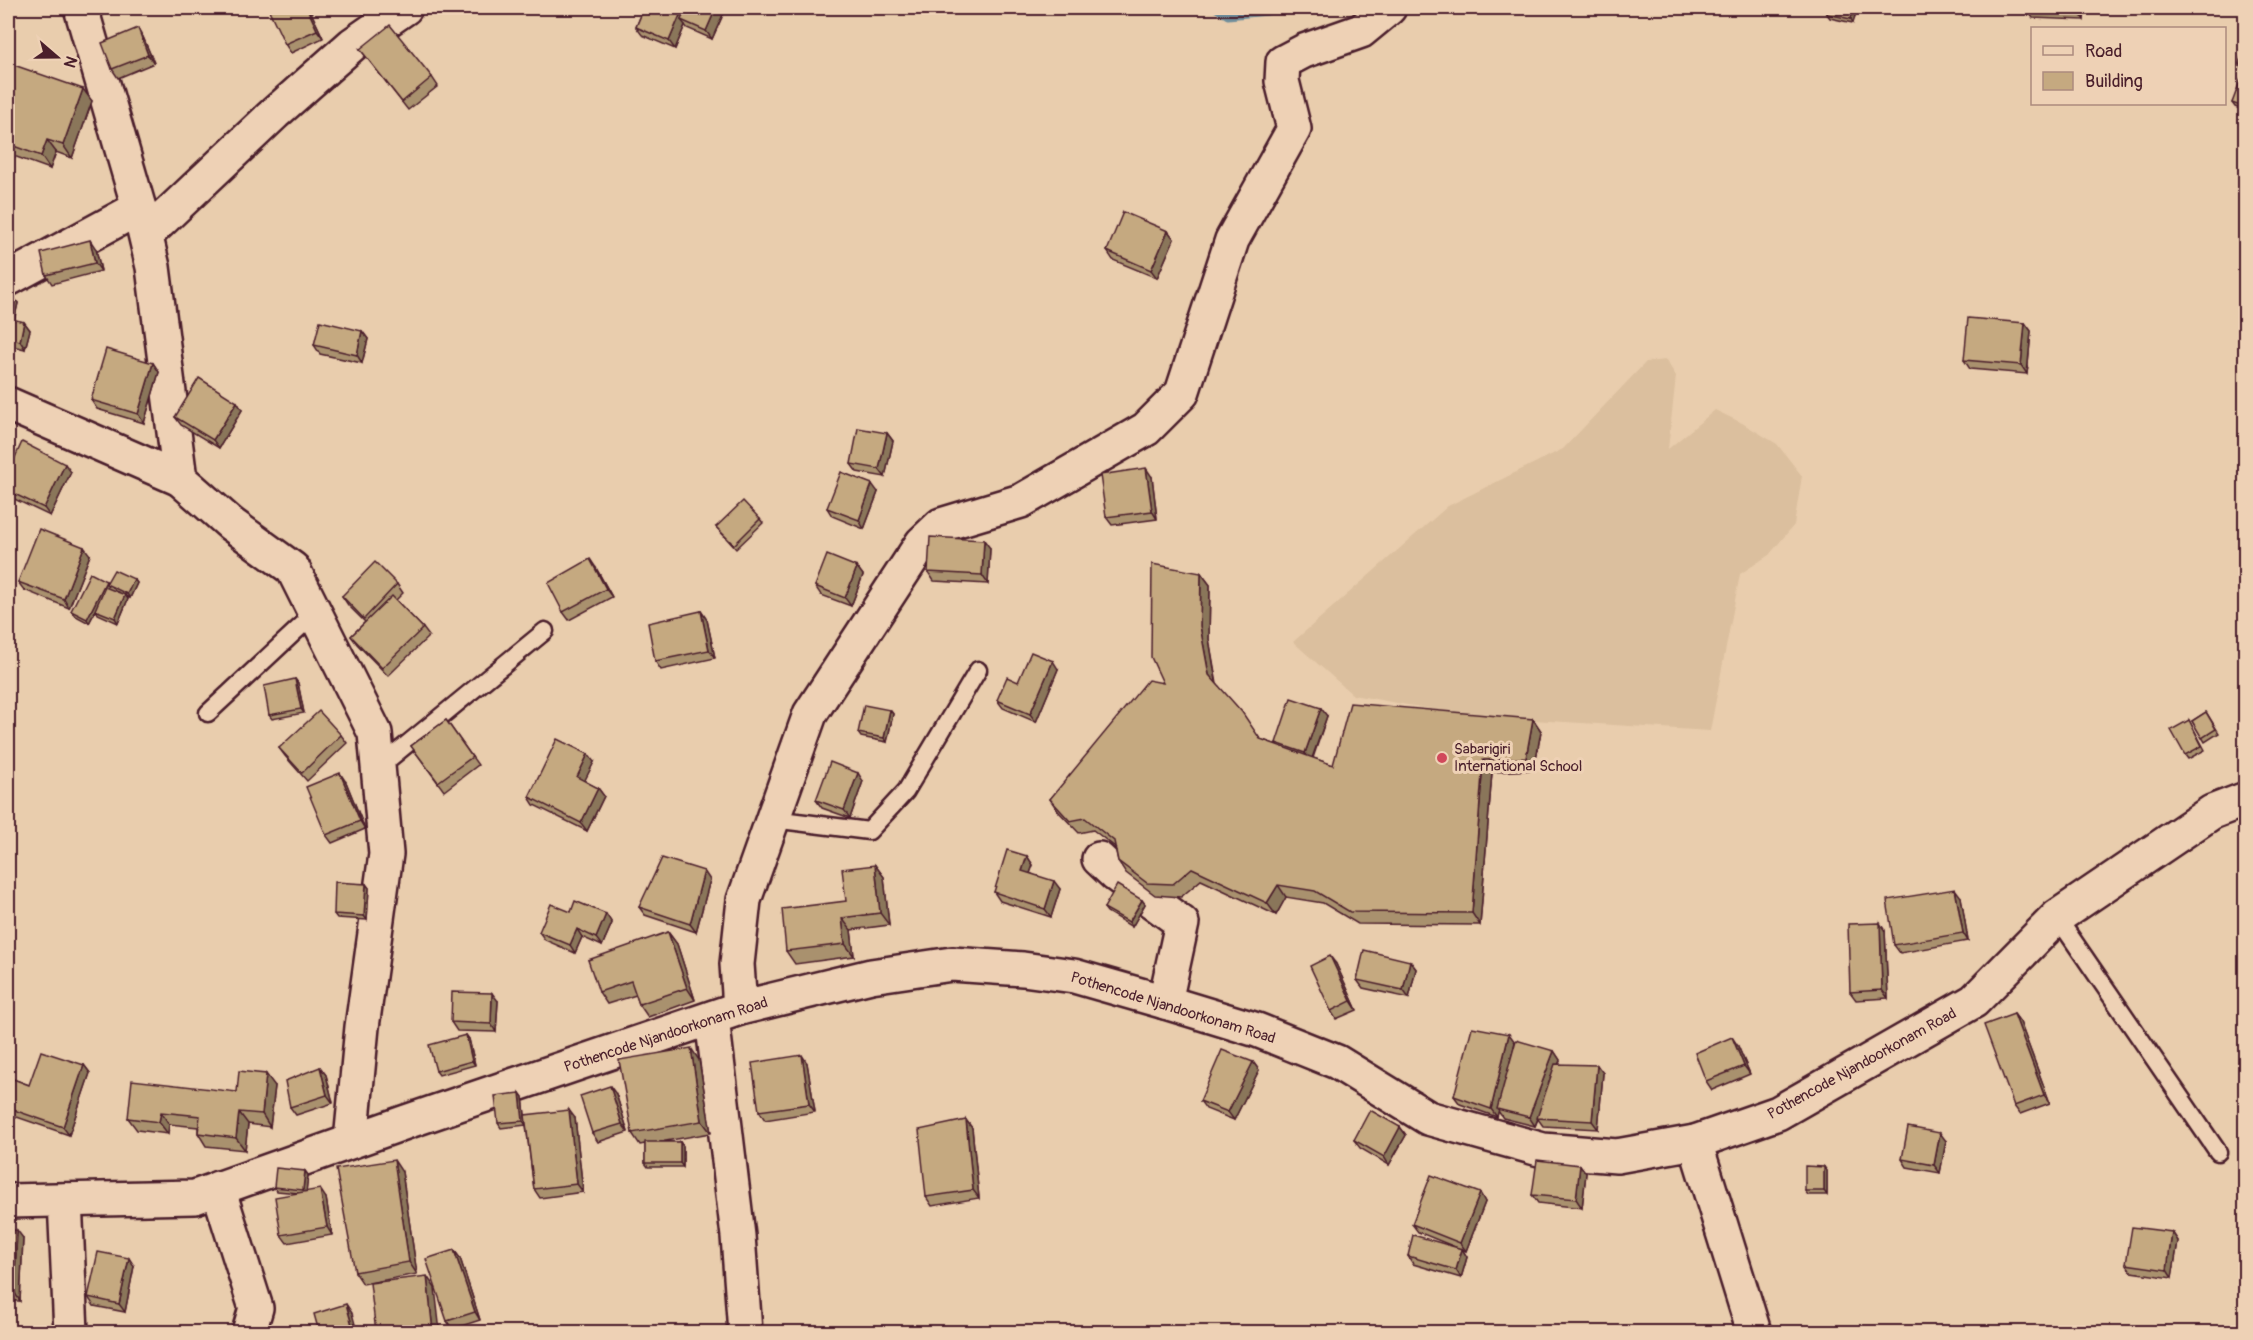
<svg xmlns="http://www.w3.org/2000/svg" width="2253" height="1340" font-family="Pangolin,sans-serif">
<rect width="100%" height="100%" fill="#e9cdad"/>
<filter id="ink" filterUnits="userSpaceOnUse"><feTurbulence type="fractalNoise" baseFrequency=".0167" numOctaves="2"/><feDisplacementMap in="SourceGraphic" scale="12" xChannelSelector="R" yChannelSelector="G"/><feConvolveMatrix kernelMatrix="1 2 1 2 8 2 1 2 1" color-interpolation-filters="sRGB"/></filter>
<g filter="url(#ink)">
<polygon fill="#dbbf9e" points="1666,360 1676,376 1668,449 1715,410 1742,423 1777,444 1802,476 1794,525 1769,555 1740,574 1710,731 1468,716 1353,695 1293,642 1448,506 1563,449 1646,362"/>
<g fill="none" stroke-linecap="round" stroke-linejoin="round">
<polyline stroke="#708e9b" stroke-width="9" points="1217,8 1228,15 1295,8"/>
<g stroke="#4a1f2b" stroke-width="21">
<g id="service">
<polyline points="208,713 315,613"/>
<polyline points="378,768 545,631"/>
<polyline points="773,819 869,831 906,791 978,670"/>
<polyline points="2057,917 2218,1152"/>
</g>
</g>
<g stroke="#4a1f2b" stroke-width="38">
<g id="minor">
<polyline points="81,8 139,208 153,267 180,479 231,524 293,569 375,733 386,854 362,1027 351,1141"/>
<polyline points="146,235 275,113 353,44 405,8"/>
<polyline points="8,279 139,208"/>
<polyline points="8,404 180,479"/>
<polyline points="1099,859 1116,875 1182,923 1165,1002"/>
<polyline points="740,1008 737,964 744,900 810,714 922,543 941,525 1021,501 1146,429 1182,393 1232,240 1294,129 1282,81 1283,62 1304,51 1361,31 1389,8"/>
<polyline points="712,1018 738,1236 745,1332"/>
<polyline points="1695,1142 1754,1332"/>
<polyline points="218,1188 256,1308 249,1332"/>
<polyline points="65,1200 71,1332"/>
</g>
</g>
<g stroke="#4a1f2b" stroke-width="38">
<polyline id="secondary" points="8,1201 195,1197 406,1122 740,1008 871,976 952,964 1023,969 1074,976 1165,1002 1257,1030 1337,1062 1428,1118 1543,1150 1617,1156 1695,1142 1778,1113 1974,1001 2057,917 2212,812 2246,799"/>
</g>
<use href="#service" stroke="#eed1b5" stroke-width="16"/>
<use href="#minor" stroke="#eed1b5" stroke-width="33"/>
<use href="#secondary" stroke="#eed1b5" stroke-width="33"/>
</g>
<g fill="#a9916e" stroke="#4a1f2b" stroke-width="1.5">
<polygon points="309,8 323,38 291,53 285,44"/>
<polygon points="644,8 726,8 712,39 687,28 685,25 675,49 642,35 636,27"/>
<polygon points="1857,8 1853,23 1830,18 1827,14"/>
<polygon points="2085,8 2084,20 2033,18 2027,10"/>
<polygon points="143,37 154,63 118,78 112,69"/>
<polygon points="2246,44 2246,70 2241,68 2239,64"/>
<polygon points="360,49 432,77 438,86 408,110"/>
<polygon points="8,63 92,101 72,158 56,152 50,169 8,154"/>
<polygon points="2246,77 2246,111 2235,107 2232,103"/>
<polygon points="1168,231 1174,239 1157,278 1113,260 1107,251"/>
<polygon points="96,249 101,271 52,284 46,275"/>
<polygon points="8,294 18,303 14,320 24,322 30,330 25,349 8,345"/>
<polygon points="2025,323 2031,331 2027,374 1970,369 1964,360"/>
<polygon points="362,331 368,339 362,363 320,354 314,345"/>
<polygon points="153,363 159,372 144,423 97,409 91,400"/>
<polygon points="237,402 242,410 219,448 181,425 175,417"/>
<polygon points="887,433 893,441 885,477 857,472 851,464"/>
<polygon points="71,472 50,516 8,496 8,473"/>
<polygon points="1152,477 1157,519 1112,525 1106,517"/>
<polygon points="878,492 864,529 832,516 827,508"/>
<polygon points="760,519 763,523 736,549 716,527"/>
<polygon points="990,548 988,584 934,581 928,572"/>
<polygon points="90,555 69,608 24,590 18,582"/>
<polygon points="857,567 863,575 851,606 821,595 815,586"/>
<polygon points="596,568 612,597 569,620 563,612"/>
<polygon points="1201,573 1210,585 1209,639 1217,684 1260,739 1277,745 1276,743 1327,716 1313,758 1333,765 1533,719 1541,731 1534,770 1492,772 1480,925 1358,924 1323,903 1286,897 1276,915 1201,880 1181,897 1155,895 1126,873 1118,861 1115,847 1093,830 1079,833 1058,811 1050,799 1163,683"/>
<polygon points="134,579 137,583 130,598 125,596 128,599 118,623 98,614 96,610 89,623 74,615 71,611 107,583"/>
<polygon points="397,584 403,593 396,600 423,628 429,636 388,676 357,644 351,636 365,622 348,605 342,596"/>
<polygon points="701,611 707,620 715,658 661,670 655,661"/>
<polygon points="1058,669 1036,722 1003,708 997,700"/>
<polygon points="295,679 298,683 304,713 272,719 269,715"/>
<polygon points="890,710 893,714 887,742 861,737 858,733"/>
<polygon points="2206,712 2219,733 2205,742 2192,721"/>
<polygon points="446,720 478,765 444,791 411,746"/>
<polygon points="2189,720 2205,750 2188,759 2185,755"/>
<polygon points="341,735 347,743 307,781 285,756 279,748"/>
<polygon points="594,762 584,781 598,788 604,796 587,831 534,805 529,797"/>
<polygon points="863,781 850,818 822,808 816,800"/>
<polygon points="346,782 365,829 332,843 326,835"/>
<polygon points="1027,856 1033,865 1030,873 1060,889 1051,917 1000,901 994,892"/>
<polygon points="875,865 884,877 889,925 851,930 854,956 795,964 786,951 846,901"/>
<polygon points="710,880 696,932 645,915 639,907"/>
<polygon points="366,884 369,888 367,920 337,918 334,914"/>
<polygon points="1961,897 1968,941 1900,953 1894,945"/>
<polygon points="1142,900 1145,904 1132,927 1107,912 1104,908"/>
<polygon points="571,912 612,923 602,946 582,937 575,953 545,940 539,932"/>
<polygon points="1885,931 1888,998 1856,1000 1850,992"/>
<polygon points="668,932 677,944 695,1000 648,1017 639,1004 636,995 607,1004 599,992"/>
<polygon points="1410,961 1416,969 1409,998 1363,988 1357,980"/>
<polygon points="1336,964 1357,1010 1336,1019 1331,1011"/>
<polygon points="498,1001 496,1032 457,1031 451,1022"/>
<polygon points="2014,1014 2020,1022 2050,1103 2020,1114 2014,1106"/>
<polygon points="466,1035 469,1039 475,1065 439,1075 436,1071"/>
<polygon points="1515,1042 1507,1076 1554,1051 1560,1060 1558,1064 1603,1073 1598,1129 1543,1126 1538,1119 1535,1126 1503,1118 1498,1111 1497,1117 1460,1104 1454,1096"/>
<polygon points="1738,1046 1750,1074 1712,1090 1706,1081"/>
<polygon points="699,1060 711,1133 660,1142 680,1142 683,1146 683,1167 648,1167 645,1163 645,1144 640,1145 632,1133"/>
<polygon points="1253,1062 1259,1070 1234,1120 1206,1109 1200,1101"/>
<polygon points="807,1063 815,1112 765,1120 759,1111"/>
<polygon points="84,1065 90,1073 69,1135 8,1114 8,1077 29,1085"/>
<polygon points="320,1067 326,1075 333,1103 296,1115 290,1107"/>
<polygon points="275,1086 270,1127 248,1124 245,1150 206,1146 198,1133 198,1127 169,1124 168,1134 137,1130 128,1118 237,1092"/>
<polygon points="520,1093 523,1097 525,1115 575,1118 583,1192 540,1198 534,1189 526,1125 501,1128 498,1123"/>
<polygon points="616,1094 628,1132 598,1142 592,1133"/>
<polygon points="966,1120 972,1128 979,1198 932,1206 926,1197"/>
<polygon points="1400,1127 1406,1135 1389,1165 1360,1148 1354,1140"/>
<polygon points="1946,1141 1940,1173 1907,1167 1902,1159"/>
<polygon points="1580,1165 1586,1173 1582,1208 1538,1203 1532,1195"/>
<polygon points="1824,1167 1827,1171 1827,1195 1808,1195 1805,1191"/>
<polygon points="305,1171 308,1175 306,1192 326,1198 332,1235 287,1243 281,1235 298,1193 277,1191 274,1187"/>
<polygon points="402,1172 417,1274 363,1284 355,1272"/>
<polygon points="1480,1193 1485,1202 1466,1251 1462,1249 1467,1257 1461,1278 1413,1264 1408,1256 1460,1249 1418,1232 1412,1224"/>
<polygon points="8,1231 23,1238 20,1301 8,1301"/>
<polygon points="2172,1232 2178,1241 2172,1278 2132,1272 2126,1264"/>
<polygon points="454,1250 460,1258 480,1320 452,1329 447,1321"/>
<polygon points="134,1266 125,1312 94,1306 88,1297"/>
</g>
<g fill="#8a765a" stroke="#4a1f2b" stroke-width="1.5">
<polygon points="307,8 309,8 323,38 317,30"/>
<polygon points="683,8 692,8 681,20 685,25 675,49 669,41"/>
<polygon points="716,8 726,8 712,39 706,31"/>
<polygon points="1853,8 1857,8 1853,23 1851,19"/>
<polygon points="2079,8 2085,8 2084,20 2079,12"/>
<polygon points="138,28 143,37 154,63 148,55"/>
<polygon points="83,89 92,101 72,158 63,145"/>
<polygon points="47,140 56,152 50,169 41,156"/>
<polygon points="1168,231 1174,239 1157,278 1151,270"/>
<polygon points="90,240 96,249 101,271 95,263"/>
<polygon points="12,295 18,303 13,326 8,319 8,315"/>
<polygon points="24,322 30,330 25,349 20,341"/>
<polygon points="2025,323 2031,331 2027,374 2021,365"/>
<polygon points="362,331 368,339 362,363 357,355"/>
<polygon points="153,363 159,372 144,423 138,414"/>
<polygon points="237,402 242,410 219,448 213,440"/>
<polygon points="887,433 893,441 885,477 879,469"/>
<polygon points="65,464 71,472 50,516 44,508"/>
<polygon points="1146,468 1152,477 1157,519 1152,511"/>
<polygon points="872,484 878,492 864,529 859,520"/>
<polygon points="984,540 990,548 988,584 982,575"/>
<polygon points="84,547 90,555 69,608 64,599"/>
<polygon points="590,559 596,568 612,597 606,589"/>
<polygon points="857,567 863,575 851,606 845,598"/>
<polygon points="1201,573 1210,585 1209,639 1217,687 1209,675 1200,626"/>
<polygon points="134,579 137,583 130,598 127,594"/>
<polygon points="106,581 109,585 106,584 108,586 89,623 87,619"/>
<polygon points="125,595 128,599 118,623 115,618"/>
<polygon points="701,611 707,620 715,658 709,650"/>
<polygon points="1053,661 1058,669 1036,722 1030,714"/>
<polygon points="295,679 298,683 304,713 301,709"/>
<polygon points="1321,708 1327,716 1311,761 1305,753"/>
<polygon points="890,710 893,714 887,742 884,738"/>
<polygon points="1533,719 1541,731 1534,770 1526,758"/>
<polygon points="588,754 594,762 582,786 577,777"/>
<polygon points="1483,760 1492,772 1480,925 1472,913"/>
<polygon points="340,773 346,782 365,829 360,821"/>
<polygon points="858,773 863,781 850,818 844,810"/>
<polygon points="598,788 604,796 587,831 581,823"/>
<polygon points="1027,856 1033,865 1028,879 1022,871"/>
<polygon points="875,865 884,877 889,925 880,913"/>
<polygon points="704,871 710,880 696,932 690,924"/>
<polygon points="1054,881 1060,889 1051,917 1045,909"/>
<polygon points="366,884 369,888 367,920 364,916"/>
<polygon points="1278,885 1286,897 1276,915 1267,903"/>
<polygon points="1955,889 1961,897 1968,941 1963,933"/>
<polygon points="1142,900 1145,904 1132,927 1129,922"/>
<polygon points="606,914 612,923 602,946 596,938"/>
<polygon points="842,918 851,930 854,956 845,944"/>
<polygon points="1880,923 1885,931 1888,998 1882,990"/>
<polygon points="577,929 582,937 575,953 570,945"/>
<polygon points="668,932 677,944 695,1000 687,988"/>
<polygon points="1330,956 1336,964 1357,1010 1351,1001"/>
<polygon points="1410,961 1416,969 1409,998 1403,990"/>
<polygon points="492,993 498,1001 496,1032 491,1024"/>
<polygon points="2014,1014 2020,1022 2050,1103 2044,1095"/>
<polygon points="8,1029 10,1033 8,1042"/>
<polygon points="1509,1034 1515,1042 1497,1117 1491,1109"/>
<polygon points="466,1035 469,1039 475,1065 472,1061"/>
<polygon points="1732,1037 1738,1046 1750,1074 1744,1066"/>
<polygon points="691,1048 699,1060 711,1133 702,1121"/>
<polygon points="1554,1051 1560,1060 1535,1126 1529,1117"/>
<polygon points="802,1055 807,1063 815,1112 809,1104"/>
<polygon points="1253,1062 1259,1070 1234,1120 1228,1112"/>
<polygon points="84,1065 90,1073 69,1135 63,1127"/>
<polygon points="1597,1065 1603,1073 1598,1129 1592,1121"/>
<polygon points="320,1067 326,1075 333,1103 327,1095"/>
<polygon points="266,1074 275,1086 270,1127 262,1114"/>
<polygon points="610,1086 616,1094 628,1132 622,1124"/>
<polygon points="520,1093 523,1097 526,1125 523,1121"/>
<polygon points="569,1110 575,1118 583,1192 577,1184"/>
<polygon points="161,1112 169,1124 168,1134 159,1122"/>
<polygon points="239,1112 248,1124 245,1150 236,1138"/>
<polygon points="966,1120 972,1128 979,1198 973,1190"/>
<polygon points="1400,1127 1406,1135 1389,1165 1384,1157"/>
<polygon points="1940,1133 1946,1141 1940,1173 1934,1165"/>
<polygon points="680,1142 683,1146 683,1167 680,1163"/>
<polygon points="394,1160 402,1172 417,1274 409,1262"/>
<polygon points="1580,1165 1586,1173 1582,1208 1576,1199"/>
<polygon points="1824,1167 1827,1171 1827,1195 1824,1191"/>
<polygon points="305,1171 308,1175 306,1194 303,1190"/>
<polygon points="320,1189 326,1198 332,1235 327,1227"/>
<polygon points="1480,1193 1485,1202 1466,1251 1460,1243"/>
<polygon points="17,1230 23,1238 20,1301 14,1292"/>
<polygon points="2172,1232 2178,1241 2172,1278 2167,1270"/>
<polygon points="1462,1249 1467,1257 1461,1278 1456,1270"/>
<polygon points="454,1250 460,1258 480,1320 475,1312"/>
<polygon points="129,1258 134,1266 125,1312 119,1304"/>
<polygon points="427,1276 435,1288 440,1332 433,1332"/>
<polygon points="346,1304 352,1313 357,1332 354,1332"/>
</g>
<g fill="#c5a980" stroke="#4a1f2b" stroke-width="1.5">
<polygon points="268,8 307,8 317,30 285,44"/>
<polygon points="644,8 683,8 669,41 636,27"/>
<polygon points="686,8 716,8 706,31 681,20"/>
<polygon points="1828,8 1853,8 1851,19 1827,14"/>
<polygon points="2027,8 2079,8 2079,12 2027,10"/>
<polygon points="390,25 432,77 402,102 360,49"/>
<polygon points="138,28 148,55 112,69 102,43"/>
<polygon points="2246,44 2246,67 2239,64"/>
<polygon points="8,63 83,89 63,145 47,140 41,156 8,144"/>
<polygon points="2242,76 2246,77 2246,108 2232,103"/>
<polygon points="1123,212 1168,231 1151,270 1107,251"/>
<polygon points="90,240 95,263 46,275 41,253"/>
<polygon points="8,294 12,295 8,315"/>
<polygon points="8,318 24,322 20,341 8,338"/>
<polygon points="1968,318 2025,323 2021,365 1964,360"/>
<polygon points="320,321 362,331 357,355 314,345"/>
<polygon points="106,349 153,363 138,414 91,400"/>
<polygon points="199,378 237,402 213,440 175,417"/>
<polygon points="858,428 887,433 879,469 851,464"/>
<polygon points="22,442 65,464 44,508 8,491 8,473"/>
<polygon points="1146,468 1152,511 1106,517 1100,475"/>
<polygon points="841,472 872,484 859,520 827,508"/>
<polygon points="743,501 760,519 734,545 716,527"/>
<polygon points="39,529 84,547 64,599 18,582"/>
<polygon points="930,537 984,540 982,575 928,572"/>
<polygon points="827,555 857,567 845,598 815,586"/>
<polygon points="590,559 606,589 563,612 548,583"/>
<polygon points="375,562 397,584 364,619 342,596"/>
<polygon points="1152,564 1201,573 1200,626 1209,675 1242,712 1260,739 1333,765 1350,703 1533,719 1526,758 1483,760 1472,913 1350,912 1315,891 1278,885 1267,903 1192,868 1173,884 1147,883 1118,861 1114,841 1085,818 1070,821 1050,799 1148,680 1163,683 1151,657"/>
<polygon points="114,570 134,579 127,594 106,584"/>
<polygon points="90,573 106,581 87,619 71,611"/>
<polygon points="105,587 125,595 115,618 95,610"/>
<polygon points="392,596 423,628 382,668 351,636"/>
<polygon points="701,611 709,650 655,661 648,623"/>
<polygon points="1031,652 1053,661 1030,714 997,700 1007,677 1018,682"/>
<polygon points="295,679 301,709 269,715 264,686"/>
<polygon points="1291,698 1321,708 1305,753 1276,743"/>
<polygon points="864,705 890,710 884,738 858,733"/>
<polygon points="319,711 341,735 302,773 279,748"/>
<polygon points="2206,712 2216,729 2202,738 2192,721"/>
<polygon points="446,720 472,757 438,782 411,746"/>
<polygon points="2189,720 2202,746 2185,755 2171,730"/>
<polygon points="557,739 588,754 577,777 598,788 581,823 529,797"/>
<polygon points="830,762 858,773 844,810 816,800"/>
<polygon points="340,773 360,821 326,835 306,787"/>
<polygon points="1007,850 1027,856 1022,871 1054,881 1045,909 994,892"/>
<polygon points="662,858 704,871 690,924 639,907"/>
<polygon points="875,865 880,913 842,918 845,944 786,951 782,909 846,901 842,869"/>
<polygon points="335,882 366,884 364,916 334,914"/>
<polygon points="1117,885 1142,900 1129,922 1104,908"/>
<polygon points="1955,889 1963,933 1894,945 1887,900"/>
<polygon points="575,901 606,914 596,938 577,929 570,945 539,932 551,904 571,912"/>
<polygon points="1880,923 1882,990 1850,992 1848,924"/>
<polygon points="668,932 687,988 639,1004 631,981 599,992 588,960"/>
<polygon points="1364,950 1410,961 1403,990 1357,980"/>
<polygon points="1330,956 1351,1001 1331,1011 1310,966"/>
<polygon points="452,992 492,993 491,1024 451,1022"/>
<polygon points="2014,1014 2044,1095 2014,1106 1984,1025"/>
<polygon points="1472,1027 1509,1034 1491,1109 1454,1096"/>
<polygon points="466,1035 472,1061 436,1071 429,1045"/>
<polygon points="1732,1037 1744,1066 1706,1081 1695,1053"/>
<polygon points="1516,1040 1554,1051 1529,1117 1497,1109"/>
<polygon points="691,1048 702,1121 632,1133 619,1060"/>
<polygon points="1222,1050 1253,1062 1228,1112 1200,1101"/>
<polygon points="41,1051 84,1065 63,1127 8,1108 8,1077 29,1085"/>
<polygon points="802,1055 809,1104 759,1111 752,1063"/>
<polygon points="1555,1064 1597,1065 1592,1121 1537,1118"/>
<polygon points="320,1067 327,1095 290,1107 285,1081"/>
<polygon points="239,1071 266,1074 262,1114 239,1112 236,1138 198,1133 200,1116 161,1112 159,1122 128,1118 132,1080 237,1092"/>
<polygon points="610,1086 622,1124 592,1133 580,1096"/>
<polygon points="520,1093 523,1121 498,1123 495,1096"/>
<polygon points="569,1110 577,1184 534,1189 525,1115"/>
<polygon points="1370,1110 1400,1127 1384,1157 1354,1140"/>
<polygon points="966,1120 973,1190 926,1197 919,1130"/>
<polygon points="1908,1127 1940,1133 1934,1165 1902,1159"/>
<rect x="645" y="1142" width="35" height="21"/>
<polygon points="394,1160 409,1262 355,1272 336,1169"/>
<polygon points="1537,1160 1580,1165 1576,1199 1532,1195"/>
<polygon points="1805,1166 1824,1167 1824,1191 1805,1191"/>
<polygon points="276,1168 305,1171 303,1190 274,1187"/>
<polygon points="1431,1175 1480,1193 1460,1243 1412,1224"/>
<polygon points="320,1189 327,1227 281,1235 275,1197"/>
<polygon points="2132,1227 2172,1232 2167,1270 2126,1264"/>
<polygon points="17,1230 14,1292 8,1292 8,1231"/>
<polygon points="1413,1235 1462,1249 1456,1270 1408,1256"/>
<polygon points="454,1250 475,1312 447,1321 426,1259"/>
<polygon points="98,1252 129,1258 119,1304 88,1297"/>
<polygon points="427,1276 433,1332 376,1332 370,1283"/>
<polygon points="346,1304 354,1332 319,1332 314,1314"/>
</g>
</g>
<circle fill="#d1495b" stroke="#eed1b5" stroke-width="2" cx="1442" cy="758" r="6"/>
<g text-anchor="middle" dominant-baseline="central" stroke-width="6" stroke-linejoin="round" paint-order="stroke">
<g font-size="15" fill="#4a1f2b" stroke="#eed1b5" text-anchor="start">
<text x="1454" y="749">Sabarigiri<tspan x="1454" dy="17">International School</tspan></text>
</g>
<g font-size="15" fill="#4a1f2b" stroke="#eed1b5">
<text transform="translate(1173 1008) rotate(17)">Pothencode Njandoorkonam Road</text>
<text transform="translate(666 1035) rotate(-18)">Pothencode Njandoorkonam Road</text>
<text transform="translate(1862 1064) rotate(-29)">Pothencode Njandoorkonam Road</text>
</g>
</g>
<rect width="2253" height="1340" fill="none" stroke="#eed1b5" stroke-width="30"/>
<rect x="15" y="15" width="2223" height="1310" fill="none" stroke="#4a1f2b" stroke-width="2" filter="url(#ink)"/>
<rect x="2031" y="27" width="195" height="78" fill="#eed1b5" stroke="#ac8a7e" stroke-width="1.5"/>
<rect x="2043" y="46" width="30" height="9" fill="#eed1b5" stroke="#ac8a7e" stroke-width="1.5"/>
<text x="2085" y="57" font-size="18" fill="#4a1f2b">Road</text>
<rect x="2043" y="72" width="30" height="18" fill="#c5a980" stroke="#ac8a7e" stroke-width="1.5"/>
<text x="2085" y="87" font-size="18" fill="#4a1f2b">Building</text>
<g transform="translate(57 57) rotate(110)" stroke="#eed1b5" stroke-width="4.5" paint-order="stroke">
<path d="M0-4.5L10 22L0 15L-10 22Z" fill="#4a1f2b"/>
<text y="-9" font-size="16" font-weight="bold" text-anchor="middle" fill="#4a1f2b">N</text>
</g>
</svg>
